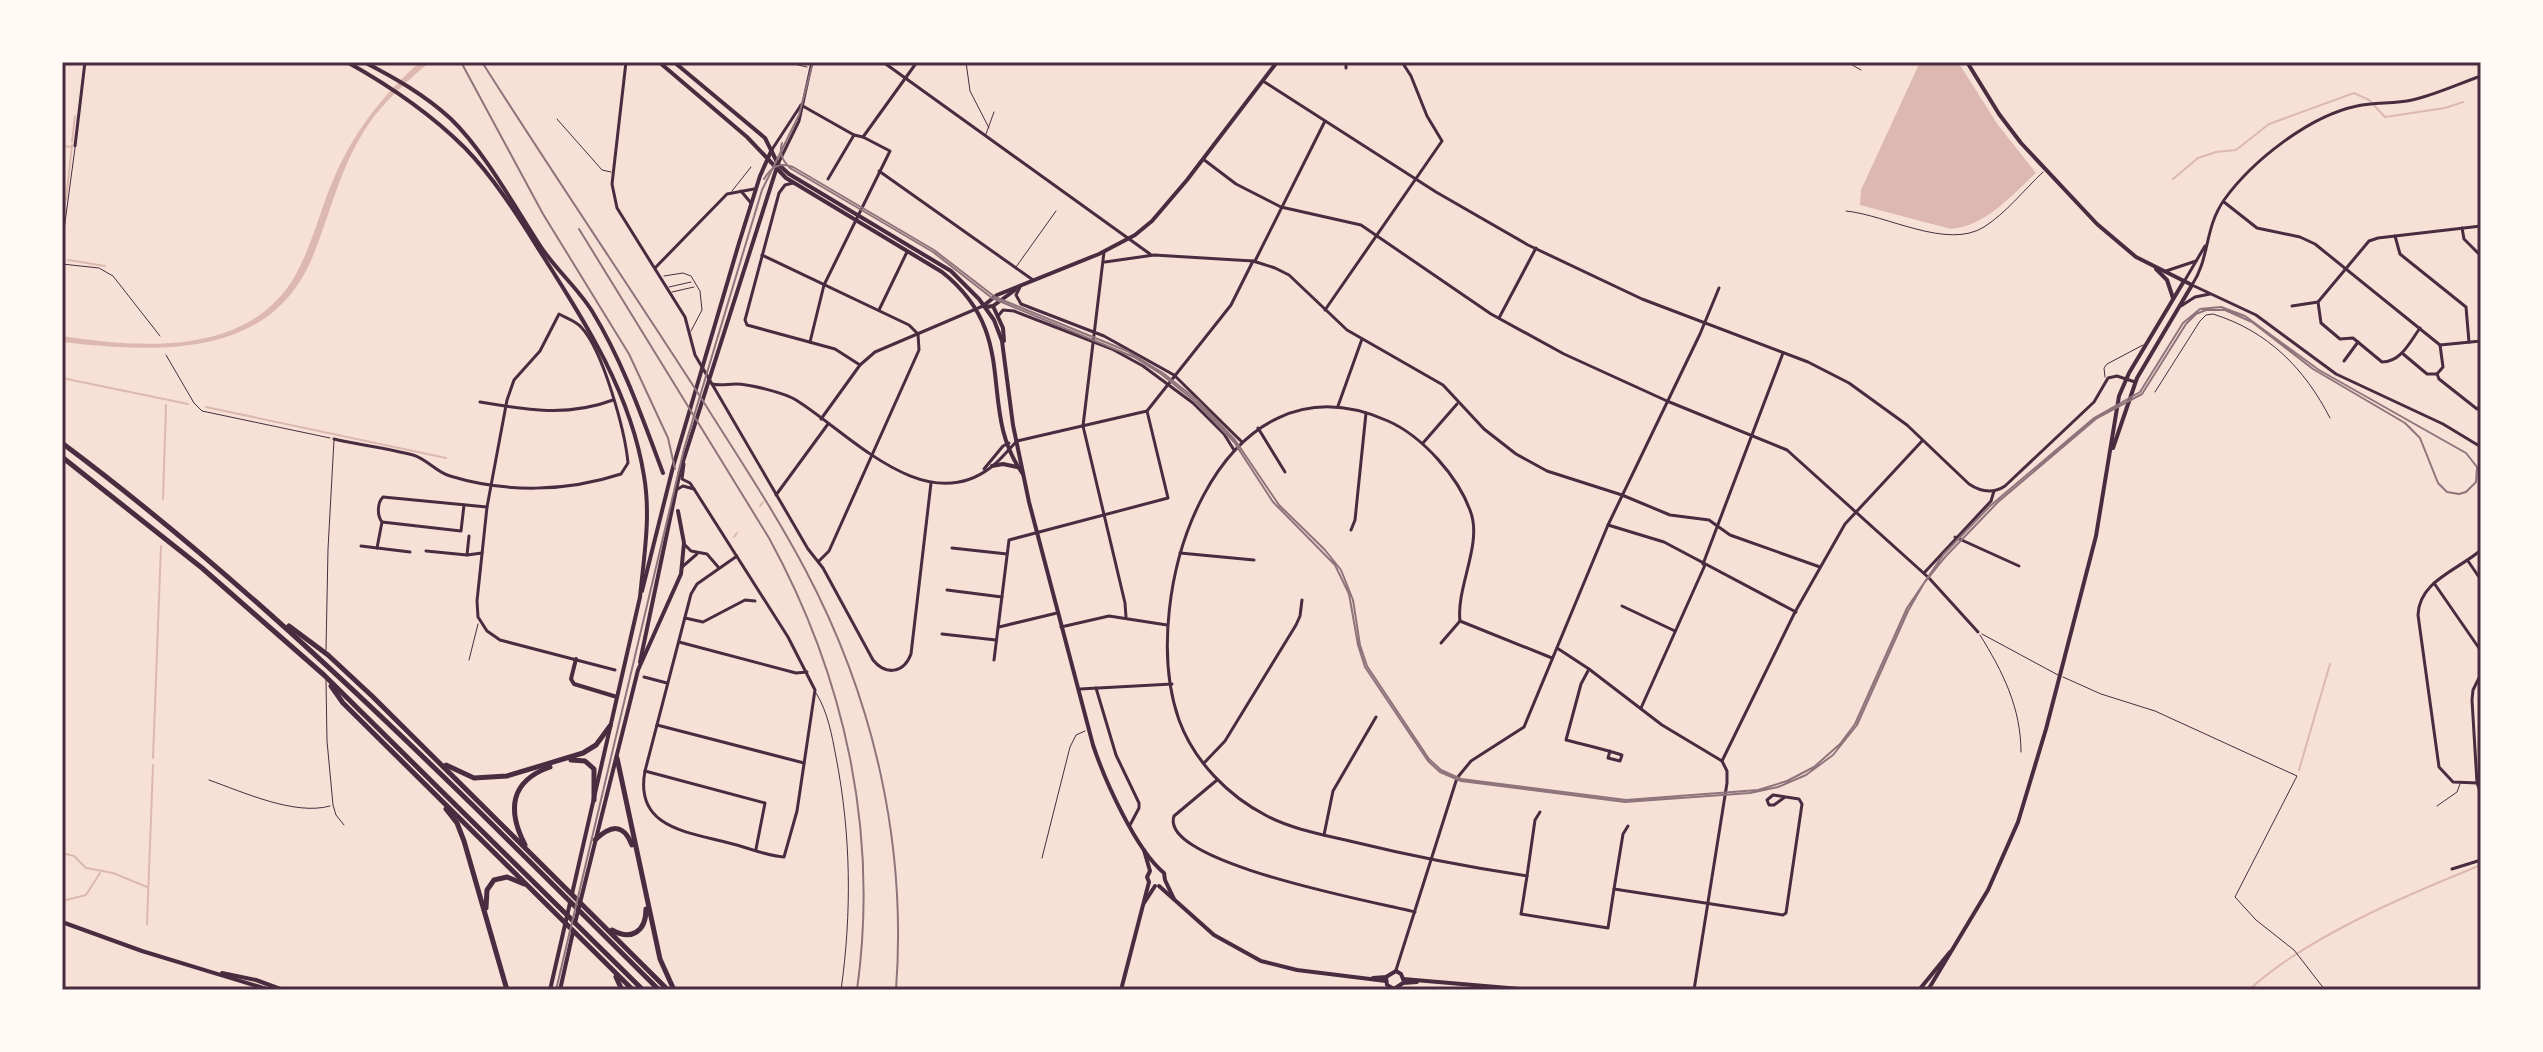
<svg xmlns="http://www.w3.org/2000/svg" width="2543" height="1052" font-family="Ubuntu,sans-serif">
<rect width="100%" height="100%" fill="#f7e1d7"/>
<g fill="#dcb8b0">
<path d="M420,62H430C404,83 376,109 360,138C337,177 328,222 310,263C265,361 152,352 62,342V336C142,348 248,357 295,276C311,247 319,215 331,185C351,136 380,97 420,62Z"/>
<path d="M1920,62H1958L1998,125L2036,173C2011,196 1986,226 1951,229L1860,205L1861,190Z"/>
</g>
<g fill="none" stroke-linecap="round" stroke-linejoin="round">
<g stroke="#dcb8b0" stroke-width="2">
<polyline points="72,142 75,116"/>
<polyline points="62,146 72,147"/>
<polyline points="2173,179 2198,158 2216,152 2236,150 2269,124 2354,93 2369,100 2385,117 2445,108 2463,102"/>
<polyline points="66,200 72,145"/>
<polyline points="62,225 65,203"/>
<polyline points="68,260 105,266"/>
<polyline points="62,378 188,404"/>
<polyline points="206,407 446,458"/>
<polyline points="163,499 166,405"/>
<polyline points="760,506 763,502"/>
<polyline points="734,537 737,533"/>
<polyline points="153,758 161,546"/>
<polyline points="2299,770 2330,664"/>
<polyline points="62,853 74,856 86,868 113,873 147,887"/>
<polyline points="62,901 86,895 100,873"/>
<polyline points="147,924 153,765"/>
<path d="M2249,990C2306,937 2409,894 2481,865"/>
</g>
<g stroke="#4a2c40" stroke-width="1">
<polyline points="966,62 970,91 989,128"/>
<polyline points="1847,62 1861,70"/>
<polyline points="798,65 807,67"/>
<polyline points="557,119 602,170 611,172"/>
<polyline points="986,134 994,112"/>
<polyline points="732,191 751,167"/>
<path d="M1846,211C1887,215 1947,250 1984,227C2006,213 2024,190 2043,172"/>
<polyline points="62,245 75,148"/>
<polyline points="62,264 99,268 113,276 160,336"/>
<polyline points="1016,267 1056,211"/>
<polyline points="664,276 683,273 691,276 700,291 702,310 691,331"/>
<polyline points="669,287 691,282"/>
<polyline points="672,292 694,287"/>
<polyline points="166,355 194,403 202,411 330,438"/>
<polyline points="2105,377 2104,368 2107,364 2143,345"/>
<path d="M2155,392L2200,321L2206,315L2213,314C2268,331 2305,369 2330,418"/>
<polyline points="1982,634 2058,675"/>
<path d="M1980,635C2003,672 2021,708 2021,752"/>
<polyline points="326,650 328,549 334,440"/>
<polyline points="469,660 478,624"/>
<polyline points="2063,677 2101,694 2155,711 2297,776 2235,897 2256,920 2294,950 2325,990"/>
<polyline points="326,680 327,741 333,805 336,815 344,825"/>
<path d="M816,693C828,712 832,736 836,757C851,834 852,913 841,990"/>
<path d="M209,780C243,792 295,816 330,806"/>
<polyline points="2437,806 2457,792 2460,784"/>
<polyline points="1042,858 1070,747 1076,735 1085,731"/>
</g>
<g stroke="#4a2c40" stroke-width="3">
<polyline points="883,62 1150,254"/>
<polyline points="1346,68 1346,62"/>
<polyline points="801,105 854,135 863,137 890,151 824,285 810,342"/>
<polyline points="863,137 917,62"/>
<polyline points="75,146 85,62"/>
<polyline points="773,148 801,105"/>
<polyline points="1203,159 1236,184 1281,207 1361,225 1491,314 1564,354 1667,401 1787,450 1929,578 1978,632"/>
<polyline points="778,164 799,121 812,62"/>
<polyline points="879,171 1033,280"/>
<polyline points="828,179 854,135"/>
<polyline points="793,183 785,185 779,193 745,320 747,325 835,349 860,365"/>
<polyline points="741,191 751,203"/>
<polyline points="2224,202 2257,228 2300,237 2315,244 2440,345 2481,341"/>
<polyline points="2462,228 2464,239 2481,256"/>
<polyline points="2395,236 2400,254 2466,307 2469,342"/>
<polyline points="1104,252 1083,426 1125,603 1126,617"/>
<polyline points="762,255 909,325 918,334"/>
<polyline points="1255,261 1325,121"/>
<polyline points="1105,262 1154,255 1253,261 1275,268 1289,275 1347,330 1443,385 1484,429 1516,454 1547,471 1622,495 1670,515 1709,520 1730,535 1820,567"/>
<polyline points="655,268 727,194 754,189"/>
<polyline points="1020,287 1016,295 1021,304 1104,336 1174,375 1242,442"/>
<path d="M2318,302L2321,323L2340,339L2353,338L2382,362C2401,362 2410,342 2420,328"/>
<polyline points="2292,306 2318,302 2369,241 2378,238 2481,226"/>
<polyline points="879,310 907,252"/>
<polyline points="1325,310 1442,141 1427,116 1411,76 1402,62"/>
<polyline points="999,315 1003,310 1014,311 1112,349 1143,366 1193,403 1224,434 1234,450"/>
<polyline points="1499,318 1536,248"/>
<polyline points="2402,353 2427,374 2437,374 2439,379 2477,409 2481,405"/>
<polyline points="2344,361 2358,342"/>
<polyline points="2437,374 2443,367 2440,345"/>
<path d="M712,384L808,549L823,568L873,660C886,676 904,673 911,654L931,483"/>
<path d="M480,402C527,410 568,417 613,400"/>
<polyline points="1338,406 1362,339"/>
<polyline points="821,419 860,365 875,352 983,306"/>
<polyline points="1258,428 1285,472"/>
<path d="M334,439C360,445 387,448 413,455C427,459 436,472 450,476C506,493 566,492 621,474L628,463C625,431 603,350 581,327C576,321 566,318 559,314L540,351L514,380L507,400L487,507L477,601L478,617L487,631L500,640L615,670"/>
<polyline points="1017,441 1147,411 1231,305 1253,261"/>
<polyline points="1423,443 1457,404"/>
<path d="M684,464L682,479L690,483L694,489L788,637L815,690L797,811L784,857C766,856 747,847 729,843C688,832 634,828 645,771L691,594L697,584L737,556"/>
<polyline points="676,490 683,486 694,489"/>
<polyline points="776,495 828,424"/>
<polyline points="382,522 461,531 464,505"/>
<polyline points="1608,525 1664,542 1796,612"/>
<polyline points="1351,530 1355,520 1366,413"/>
<polyline points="1955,537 2019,566"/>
<polyline points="684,544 691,551 707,554 719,568"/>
<polyline points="361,546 410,552"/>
<path d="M377,548L382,522C377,516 377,503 383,497L487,507"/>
<polyline points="952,548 1007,554"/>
<polyline points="426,551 467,555 482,553"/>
<polyline points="1180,553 1254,560"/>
<polyline points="467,555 469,536"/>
<polyline points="819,561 829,551 919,350 918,334"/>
<polyline points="2468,561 2481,580"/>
<polyline points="1703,564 1783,353"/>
<polyline points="682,567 697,554"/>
<polyline points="1924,573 1991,501 1994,491"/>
<polyline points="2434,583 2481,651"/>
<polyline points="947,590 1002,597"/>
<polyline points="1622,606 1675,631"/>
<polyline points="685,618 703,622 745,600 755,601"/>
<path d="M1460,621C1456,588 1482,545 1471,513C1459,477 1422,436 1388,421C1219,345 1135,595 1179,720C1194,761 1228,796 1267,816C1294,830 1325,835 1354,842C1411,856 1468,867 1527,876L1521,914L1608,928L1614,889L1783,915L1786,913L1802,804L1799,799L1773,795L1767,800L1769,805H1774L1785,797"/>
<polyline points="1460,621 1552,658"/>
<polyline points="999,627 1057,613"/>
<polyline points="1061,627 1109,616 1167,625"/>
<polyline points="942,634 996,640"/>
<polyline points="679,642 796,673 807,672"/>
<polyline points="1441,643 1460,621"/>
<polyline points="1557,648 1589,669 1662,725 1722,761"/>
<polyline points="994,660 1009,540 1168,498 1147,411"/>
<path d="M1589,669L1581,684L1566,740C1585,745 1603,749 1622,755L1620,761L1608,758L1610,751"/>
<polyline points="2481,674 2473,690 2472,700 2477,783 2481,794"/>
<polyline points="644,677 667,683"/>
<polyline points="1096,688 1116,755 1139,803 1139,808 1130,825"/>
<polyline points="1080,689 1172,684"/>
<polyline points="1641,708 1705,565"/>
<polyline points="657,725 804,763"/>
<polyline points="1722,761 1795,612 1845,524 1922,441"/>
<polyline points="1204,763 1225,741 1296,625 1300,616 1302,600"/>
<polyline points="645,771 765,803 756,849"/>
<path d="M1217,780L1174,816C1158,863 1381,903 1415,912"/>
<path d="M2477,783L2453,782L2439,767L2418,615C2419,581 2458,570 2481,550"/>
<polyline points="1324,835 1333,791 1376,717"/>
<polyline points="2452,869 2481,860"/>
<polyline points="1527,876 1535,820 1540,812"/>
<polyline points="1614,889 1623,834 1628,826"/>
<polyline points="1396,970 1457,778 1471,761 1524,727 1608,525 1700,334 1719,288"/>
<polyline points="1694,990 1727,783 1727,771 1722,761"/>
</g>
<g stroke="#4a2c40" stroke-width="3">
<path d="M626,62L612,184L617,208L685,317L695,355L712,384C720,386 728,384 736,384C749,384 785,393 796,400C849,433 924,518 990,468C1000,461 1008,450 1016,442"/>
<path d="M2481,76C2458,84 2435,95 2412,100C2394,104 2375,102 2357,106C2309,116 2252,161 2224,200C2204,229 2210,258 2192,285L2256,315L2336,374L2443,424L2481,447"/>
<path d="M1263,81L1436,192L1528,245L1642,299L1808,362L1849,383L1907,425L1969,484C1981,492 1993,494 2005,486L2094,402L2108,378L2117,376L2135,382"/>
<polyline points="2166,271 2196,261"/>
<polyline points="2185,280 2205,246"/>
<polyline points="2181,306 2195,297 2210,294"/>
<polyline points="984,469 1003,446 1009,443"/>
</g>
<g stroke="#4a2c40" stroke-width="4">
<path d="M659,62L747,137L786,178L942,272C1023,336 975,408 1023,474"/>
<path d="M674,62L765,138L778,164L789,174L951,271L979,299L994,320L1002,341L1013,425L1029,502L1093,745C1105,781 1136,850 1164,873L1165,880L1174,899"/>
<polyline points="983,306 997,295 1099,254 1135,235 1152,221 1187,180 1277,62"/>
<polyline points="993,306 1003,328 1004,341"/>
<polyline points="986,307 993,306 1015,290"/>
<polyline points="992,466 1003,464 1017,467"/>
<polyline points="642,591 673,467 739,243 760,176 772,149"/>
<polyline points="640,662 680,471 776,170"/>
<polyline points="1159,886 1214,935 1261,961 1297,970 1386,981"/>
<polyline points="1144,903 1155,886"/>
<polyline points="62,922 142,951 270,990"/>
<polyline points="222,973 256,980 283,990"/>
<polyline points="1386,977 1387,985 1394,989 1403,983 1417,982"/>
<polyline points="1373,978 1386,977 1396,971 1401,974 1403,979"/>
<polyline points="1403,979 1533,990"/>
<polyline points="1121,990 1149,882 1147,877 1150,871 1144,850"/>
</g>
<g stroke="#4a2c40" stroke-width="4">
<path d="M347,62C390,86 430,113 465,148C496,180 519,218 543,256C587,325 631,394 644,476C651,516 644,556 640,597L572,894"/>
<path d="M364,62C395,78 425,95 451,119C484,151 513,204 539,244C554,268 577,287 592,311C623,362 642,417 663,473"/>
<polyline points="1967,62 1999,114 2021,143 2097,224 2136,257 2192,285 2137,378 2113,448"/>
<polyline points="2156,269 2167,280 2173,298"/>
<polyline points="576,659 571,679 574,684 617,697"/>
<polyline points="575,923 638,670 681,574 684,543 678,511"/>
<polyline points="550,990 570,903"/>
<polyline points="560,990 573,932"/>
<polyline points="1919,990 1950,952"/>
<polyline points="1928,990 1988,890 2018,822 2046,729 2096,536 2119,396 2129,373 2184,281"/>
</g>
<g stroke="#4a2c40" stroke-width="5">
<path d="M62,443C279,605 467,800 659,990"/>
<polyline points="62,457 202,568 324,675 643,990"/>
<polyline points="289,626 328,655 372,696 668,990"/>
<polyline points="331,686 343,703 633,990"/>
<polyline points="617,758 660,959 674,990"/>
<polyline points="571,760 585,761 594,769 594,800"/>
<polyline points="446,765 474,778 507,776 583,753 596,745 610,726"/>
<polyline points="446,809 457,823 464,841 507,990"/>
<path d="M595,840C610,826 623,822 632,845"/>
<path d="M525,845C507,810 510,781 550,767"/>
<polyline points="486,908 487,890 494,880 507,877 524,884"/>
<path d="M612,930C631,941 646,932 646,909"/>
<polyline points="616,977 622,990"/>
</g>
<g stroke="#8f747c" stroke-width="2">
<polyline points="461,62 543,214 629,354 668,438 675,469"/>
<path d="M764,179C771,167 779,162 793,167L934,250L995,297L1127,351L1163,373L1197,400L1235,440L1279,505L1325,550L1341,570L1353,600L1360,645L1367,666L1429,759L1441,770L1461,779L1626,800L1758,790L1787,781L1814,767L1840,744L1855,724L1907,608L1943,555L1990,506L2094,418L2140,392L2183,323L2200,309L2221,307L2245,316L2319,370L2466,453L2477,467L2476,482L2466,492L2459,494L2447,492L2438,483L2420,438L2405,423L2313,369L2252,322L2225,310H2206L2196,314L2186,324L2142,394L2097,418L1998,502L1945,557L1924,583L1908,611L1857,725L1833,755L1806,775L1778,787L1750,793L1625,802L1461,781L1440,772L1428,761L1365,667L1358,645L1349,594L1335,565L1273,502L1234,442L1196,402L1161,374L1134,357L992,298L933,252L790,168C782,160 779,153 782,143"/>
<polyline points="556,990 684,449 762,190 799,115 813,62"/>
</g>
<g stroke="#8f747c" stroke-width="2">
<path d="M482,62C554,176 630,287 703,401C738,457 775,512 806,571C874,700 907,844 896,990"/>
<path d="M579,229L769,538C845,677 879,832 857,990"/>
</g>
</g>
<rect width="2543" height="1052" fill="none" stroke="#fffaf5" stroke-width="128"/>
<rect x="64" y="64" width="2415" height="924" fill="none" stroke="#4a2c40" stroke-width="3"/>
</svg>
